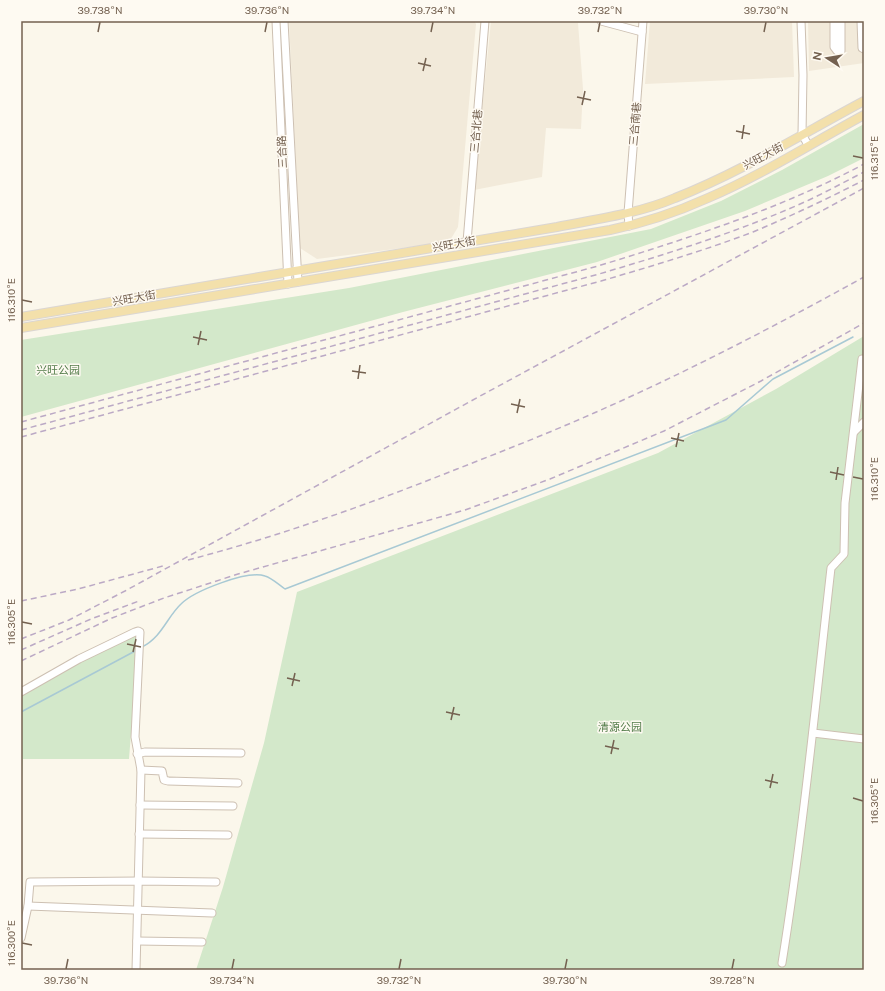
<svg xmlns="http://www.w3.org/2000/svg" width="885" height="991" font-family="'Public Sans','Noto Sans SC',sans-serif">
<rect width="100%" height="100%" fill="#fbf7eb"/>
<g fill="#f2eada">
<polygon points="289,21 474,21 476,24 458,227 449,242 317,259 300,248"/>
<polygon points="491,21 578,23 583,89 581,129 546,128 542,177 474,190"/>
<polygon points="650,21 792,21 794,77 645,84"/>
<polygon points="808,21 864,21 864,63 809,71"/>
</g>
<g fill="#d3e8ca">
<polygon points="864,124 864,158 828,176 745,211 597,262 403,312 21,417 21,340 349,288 651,229 721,201 782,170"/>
<polygon points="864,336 864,970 196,970 223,887 264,743 297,592 658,453 776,389"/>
<polygon points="139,632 129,759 23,759 21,805 21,693"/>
</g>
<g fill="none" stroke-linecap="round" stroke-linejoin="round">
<g stroke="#a8c9d4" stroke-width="1.5">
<path d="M142,647C162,637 167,617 181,604C194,591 247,570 265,576C272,578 279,585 285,589L726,420L773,379L853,337"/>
<polyline points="21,712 137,650"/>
</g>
<g stroke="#cdc0b2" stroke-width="9">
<g id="minor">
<polyline points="276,21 288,284"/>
<polyline points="284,21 298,282"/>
<polyline points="601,21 642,32"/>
<polyline points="801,21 803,75 802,134 808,145"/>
<polyline points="834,21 834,47 837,51 841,51 841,21"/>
<polyline points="861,21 862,48 864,49"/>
<polyline points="629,226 628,213 643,21"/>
<polyline points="467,242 485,21"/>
<polyline points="854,432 864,422"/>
<polyline points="21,692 79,659 135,632 138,631 140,632 135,737 141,770 136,970"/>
<polyline points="813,733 864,739"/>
<polyline points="137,754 145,752 241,753"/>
<polyline points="141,770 162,771 164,780 168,781 238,783"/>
<polyline points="140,805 233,806"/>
<polyline points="139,834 228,835"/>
<polyline points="28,906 212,913"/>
<polyline points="21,938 28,906 30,882 139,881 216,882"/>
<polyline points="137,941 202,942"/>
<path d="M782,963C803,832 816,700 831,568L844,554L845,503L862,359"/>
</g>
</g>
<g stroke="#dbd6d2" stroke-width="10">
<g id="major">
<path d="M21,317L557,227C597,219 637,214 675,198C741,172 802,134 864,101"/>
<path d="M21,328L610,230C644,223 677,212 708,198C762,175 812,143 864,115"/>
</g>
</g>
<use href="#minor" stroke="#fff" stroke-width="7"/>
<use href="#major" stroke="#f3e0ab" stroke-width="8"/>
<g stroke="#bba9c5" stroke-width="1.5" stroke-dasharray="6 4" stroke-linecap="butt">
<path d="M21,422L598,266C689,238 780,209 864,164"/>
<path d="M21,430L599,274C670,253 741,231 809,200C828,191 846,181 864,172"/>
<path d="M21,437L601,281C652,266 703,251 753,232C791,216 827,199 864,180"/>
<path d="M188,560C280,536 369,504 457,469C503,451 549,433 594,413C685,373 777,325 864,277"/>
<polyline points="21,601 78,589 163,566"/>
<polyline points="21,639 69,620 125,591 471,401 864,188"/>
<polyline points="21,650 91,619 139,601"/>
<polyline points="21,661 112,618 164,598 238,574 465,510 550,479 664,431 761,381 864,323"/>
</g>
</g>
<path fill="none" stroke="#746150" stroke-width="1.5" d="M98,32L100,22M265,32L267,22M431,32L433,22M598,32L600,22M764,32L766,22M418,63L431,66M423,71L426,58M577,97L591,100M582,105L585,91M736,131L750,134M742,139L744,125M853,156L863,158M22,300L32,302M193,337L207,340M198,345L201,331M352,371L366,373M358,379L360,365M511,404L525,407M517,413L520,399M671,438L684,441M676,447L679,433M830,472L844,475M853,477L863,479M836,480L838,467M22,622L32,624M127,644L141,647M133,652L136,639M287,678L300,681M292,686L295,673M446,712L460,715M451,720L454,707M605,746L619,749M611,754L614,740M765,780L778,783M770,788L773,774M853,798L863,801M22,943L32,945M66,969L68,959M232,969L234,959M399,969L401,959M565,969L567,959M732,969L734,959"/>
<g text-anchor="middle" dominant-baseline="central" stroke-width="3" stroke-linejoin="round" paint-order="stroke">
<g font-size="11" fill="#746150" stroke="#fefaf2">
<text transform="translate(635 124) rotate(-85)">三合南巷</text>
<text transform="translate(476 131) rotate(-85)">三合北巷</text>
<text transform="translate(282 152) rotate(-93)">三合路</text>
<text transform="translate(763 156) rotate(-28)">兴旺大街</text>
<text transform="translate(454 244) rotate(-10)">兴旺大街</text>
<text transform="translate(134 298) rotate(-10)">兴旺大街</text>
</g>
<g font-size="11" fill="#557e4c" stroke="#fefaf2">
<text x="58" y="370">兴旺公园</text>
<text x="620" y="727">清源公园</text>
</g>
</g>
<rect width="885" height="991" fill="none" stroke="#fefaf2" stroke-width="44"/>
<g transform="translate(827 58) rotate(282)" stroke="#fefaf2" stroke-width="3" paint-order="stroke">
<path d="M0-3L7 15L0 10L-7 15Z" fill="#746150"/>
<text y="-6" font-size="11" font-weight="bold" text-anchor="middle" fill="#746150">N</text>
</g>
<rect x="22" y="22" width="841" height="947" fill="none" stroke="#746150" stroke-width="1.5"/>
<g font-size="10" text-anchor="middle" fill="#746150">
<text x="100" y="14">39.738°N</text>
<text x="267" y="14">39.736°N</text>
<text x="433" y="14">39.734°N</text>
<text x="600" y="14">39.732°N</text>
<text x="766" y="14">39.730°N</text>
<text transform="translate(874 158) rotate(-90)" y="4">116.315°E</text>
<text transform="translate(11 300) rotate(-90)" y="4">116.310°E</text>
<text transform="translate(874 479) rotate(-90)" y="4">116.310°E</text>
<text transform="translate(11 622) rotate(-90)" y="4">116.305°E</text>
<text transform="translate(874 801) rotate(-90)" y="4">116.305°E</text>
<text transform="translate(11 943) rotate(-90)" y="4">116.300°E</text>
<text x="66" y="984">39.736°N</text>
<text x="232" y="984">39.734°N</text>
<text x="399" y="984">39.732°N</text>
<text x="565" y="984">39.730°N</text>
<text x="732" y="984">39.728°N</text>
</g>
</svg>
